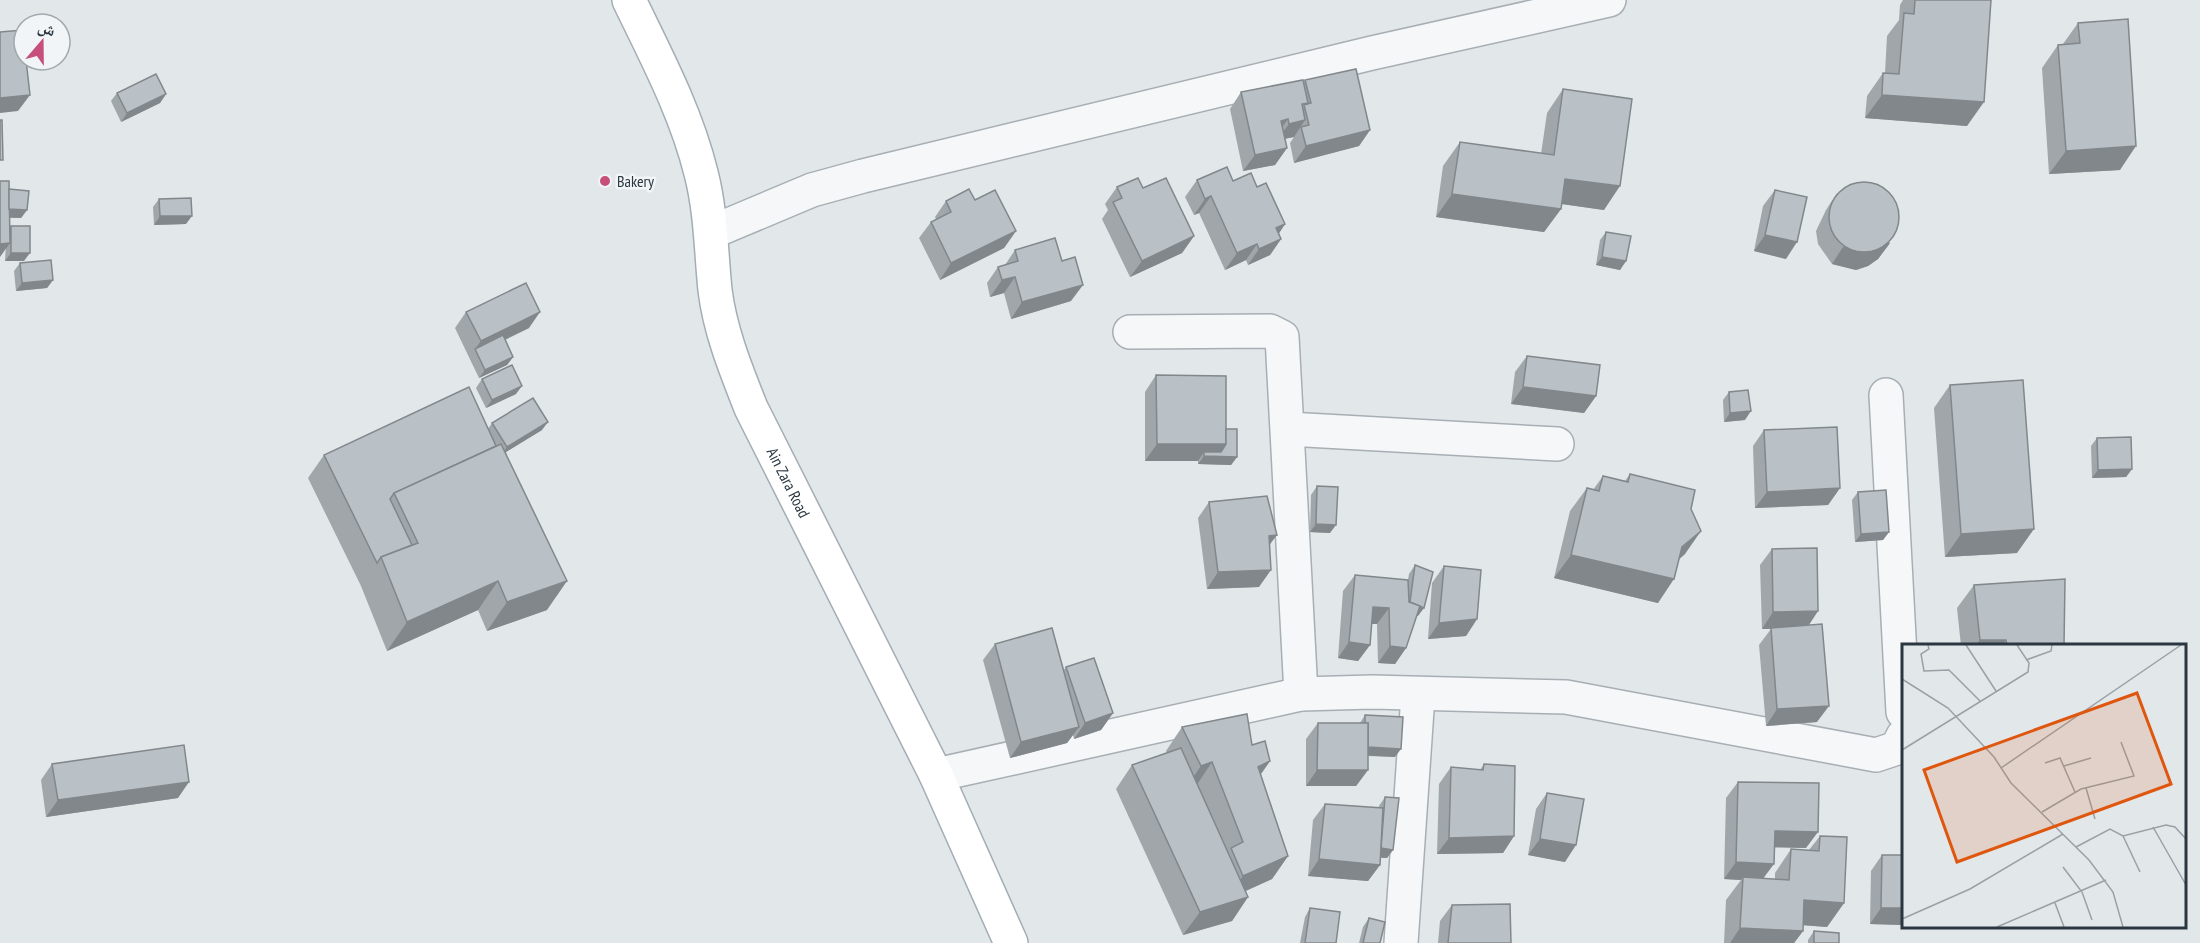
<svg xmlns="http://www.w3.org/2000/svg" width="2200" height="943" font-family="'PT Sans Narrow','Noto Naskh Arabic',sans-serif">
<rect width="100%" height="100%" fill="#e2e7ea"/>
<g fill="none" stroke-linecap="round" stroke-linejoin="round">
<g stroke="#a7afb4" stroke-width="36">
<g id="minor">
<polyline points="712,232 812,190 863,176 1372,53 1609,0"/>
<polyline points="1130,332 1270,331 1282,337 1301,694"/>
<polyline points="1886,395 1903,712"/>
<polyline points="1288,429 1557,444"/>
<polyline points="936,775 1301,694 1372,692 1566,697 1876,755 1897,748 1903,736"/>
<polyline points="1401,943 1418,695"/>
</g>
</g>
<g stroke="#a2adb5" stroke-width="36">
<g id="primary">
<path id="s1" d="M629,0C656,56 686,112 701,173C711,211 711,251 715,290C720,331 736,370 751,408L936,775L1011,943"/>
</g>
</g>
<use href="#minor" stroke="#f5f7f8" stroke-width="33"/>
<use href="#primary" stroke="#fff" stroke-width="33"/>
</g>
<g fill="#a0a6aa">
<polygon points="1903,0 1991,0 1967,126 1865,118 1867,96 1883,73 1885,73 1887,36 1899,20 1900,5"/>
<polygon points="2078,23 2120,170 2049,174 2042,68 2058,45 2063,44"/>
<polygon points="1305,80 1370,130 1359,146 1294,163 1290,143 1296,134 1294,137 1285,139 1287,148 1275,165 1243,171 1230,109 1241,92 1303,82"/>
<polygon points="1563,89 1604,210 1561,204 1561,209 1544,232 1436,217 1443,166 1460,142 1541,154 1547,113"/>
<polygon points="117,93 166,94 160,103 121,122 111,101"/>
<polygon points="1197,180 1233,181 1257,187 1285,224 1279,233 1281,239 1270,255 1248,265 1246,260 1225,270 1199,213 1194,215 1185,197"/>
<polygon points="1117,187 1143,188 1194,236 1182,253 1130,277 1102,219 1108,210 1105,204"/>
<polygon points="9,190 27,210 21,218 9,218 9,227 11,226 24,261 5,261"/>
<polygon points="1775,190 1786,259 1754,251 1763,206"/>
<polygon points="1837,193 1890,243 1878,259 1868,266 1856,270 1832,264 1818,244 1816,231 1826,210"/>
<polygon points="159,199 186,224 154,225 153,207"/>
<polygon points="975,200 1016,231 1004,248 940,280 919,238 931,222 936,219 935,217 946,201"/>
<polygon points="1606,232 1626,261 1620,270 1596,265 1600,240"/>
<polygon points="1015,250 1071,301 1011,319 1004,293 990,297 987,283 998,267 1005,265"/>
<polygon points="20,263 53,280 47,288 16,291 14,271"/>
<polygon points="466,312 529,328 505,340 513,357 507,365 479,378 455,328"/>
<polygon points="1527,356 1596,396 1584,413 1511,404 1515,372"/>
<polygon points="1156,375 1226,429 1237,457 1231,465 1198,464 1198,461 1145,461 1145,392"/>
<polygon points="482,379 516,394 486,408 476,388"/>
<polygon points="1950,385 2017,553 1945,557 1934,408"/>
<polygon points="1729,392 1745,420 1724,422 1723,400"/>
<polygon points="492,423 542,430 506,452 547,610 487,631 478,610 387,651 361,586 308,478 324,455 488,429"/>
<polygon points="1764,430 1840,488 1828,505 1755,508 1753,446"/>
<polygon points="2097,438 2132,469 2126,477 2092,478 2091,446"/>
<polygon points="1630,474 1691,509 1685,554 1679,559 1658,603 1554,578 1570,511 1587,488 1593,490 1603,476 1625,481"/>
<polygon points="1317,486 1330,533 1310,532 1311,495"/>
<polygon points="1858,492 1889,532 1883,540 1855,542 1852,500"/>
<polygon points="1209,502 1270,545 1259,587 1207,589 1198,518"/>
<polygon points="1772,549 1818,611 1808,625 1817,722 1766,726 1759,645 1771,629 1762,629 1760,565"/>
<polygon points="1415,565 1418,616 1417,616 1406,648 1395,664 1378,663 1377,624 1371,624 1370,645 1358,661 1338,658 1343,591 1355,575 1408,580 1409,574"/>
<polygon points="1444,566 1477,619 1466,636 1428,639 1432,583"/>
<polygon points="1974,585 2064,646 1961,646 1957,608"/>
<polygon points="995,644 1063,671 1066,667 1113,713 1101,730 1074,739 1073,735 1067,743 1010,758 983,660"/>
<polygon points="1365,715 1395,757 1368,756 1368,770 1356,786 1306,786 1306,739 1318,723 1360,723"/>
<polygon points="1182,727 1252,745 1270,761 1261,774 1288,856 1272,879 1245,891 1248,897 1232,921 1183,935 1116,789 1132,765 1167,753 1166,751"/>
<polygon points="52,764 178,798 46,817 41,780"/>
<polygon points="1484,764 1514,836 1503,853 1437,854 1439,784 1451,767 1480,770"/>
<polygon points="1738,782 1806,848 1774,847 1764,878 1775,879 1775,873 1791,849 1809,850 1820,836 1844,903 1827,927 1803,925 1803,931 1794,943 1724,943 1726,900 1741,880 1724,879 1726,798"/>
<polygon points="1547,793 1565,862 1528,855 1536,809"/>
<polygon points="1385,797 1393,850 1387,858 1380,858 1380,865 1368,881 1308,876 1313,820 1325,804 1379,808 1379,806"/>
<polygon points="1882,855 1903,925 1870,924 1871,871"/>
<polygon points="1452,905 1511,943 1438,943 1440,921"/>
<polygon points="1310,908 1336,943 1300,943 1305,917"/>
<polygon points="1369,918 1380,943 1359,943 1363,927"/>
<polygon points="1814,931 1839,943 1808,943 1808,940"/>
</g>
<g fill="#82878b">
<polygon points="166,94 160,103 121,122 127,113"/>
<polygon points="30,95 18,111 0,113 0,98"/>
<polygon points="1882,95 1984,102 1967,126 1865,118"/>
<polygon points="1288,119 1276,136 1281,121"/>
<polygon points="1305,120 1294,137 1277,140 1289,124"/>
<polygon points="1370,130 1359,146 1294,163 1306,146"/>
<polygon points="2136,146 2120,170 2049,174 2066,151"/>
<polygon points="1287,148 1275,165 1243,171 1255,155"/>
<polygon points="1565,179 1620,186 1604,210 1548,202"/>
<polygon points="1452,194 1561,209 1544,232 1436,217"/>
<polygon points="1211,196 1199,213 1194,215 1205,199"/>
<polygon points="8,209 27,210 21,218 2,217"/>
<polygon points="160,216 192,216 186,224 154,225"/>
<polygon points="1285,224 1274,241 1276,228"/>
<polygon points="1016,231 1004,248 940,280 951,263"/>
<polygon points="1765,235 1797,242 1786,259 1754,251"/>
<polygon points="1194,236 1182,253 1130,277 1142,261"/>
<polygon points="1281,239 1270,255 1248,265 1259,249"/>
<polygon points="10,243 0,257 0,244"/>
<polygon points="1890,243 1878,259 1868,266 1856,270 1832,264 1843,247"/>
<polygon points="1257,244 1246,260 1225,270 1237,253"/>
<polygon points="11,253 30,253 24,261 5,261"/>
<polygon points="1602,257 1626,261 1620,270 1596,265"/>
<polygon points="1015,277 1004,293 990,297 1002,280"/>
<polygon points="53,280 47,288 16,291 22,283"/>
<polygon points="1083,285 1071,301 1011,319 1022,302"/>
<polygon points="540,312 529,328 477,353 475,349 481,341"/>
<polygon points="513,357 507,365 479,378 485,370"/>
<polygon points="522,386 516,394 486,408 492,400"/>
<polygon points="1523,387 1596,396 1584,413 1511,404"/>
<polygon points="1751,411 1745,420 1724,422 1730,413"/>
<polygon points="548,422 542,430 501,455 507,447"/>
<polygon points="1157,444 1226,444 1237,457 1231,465 1198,464 1204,456 1204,452 1198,461 1145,461"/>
<polygon points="2132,469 2126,477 2092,478 2098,470"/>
<polygon points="1840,488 1828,505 1755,508 1767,492"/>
<polygon points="1316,524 1336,525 1330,533 1310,532"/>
<polygon points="2034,529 2017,553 1945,557 1961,534"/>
<polygon points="1701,531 1685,554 1666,571 1682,547"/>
<polygon points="1889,532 1883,540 1855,542 1861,534"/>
<polygon points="1277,535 1265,551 1269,536"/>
<polygon points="1571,555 1674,579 1658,603 1554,578"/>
<polygon points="1271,570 1259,587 1207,589 1218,572"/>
<polygon points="498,581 478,610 387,651 407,622"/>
<polygon points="567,581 547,610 487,631 507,602"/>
<polygon points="1410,603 1424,608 1418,616 1404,611"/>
<polygon points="1373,607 1389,608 1377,624 1361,624"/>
<polygon points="1818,611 1807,628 1762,629 1773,612"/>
<polygon points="1477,619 1466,636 1428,639 1439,623"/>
<polygon points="1980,640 2006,640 2002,646 1975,646"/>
<polygon points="1349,642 1370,645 1358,661 1338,658"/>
<polygon points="1390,646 1406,648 1395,664 1378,663"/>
<polygon points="1829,706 1817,722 1766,726 1777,709"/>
<polygon points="1113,713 1101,730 1074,739 1085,723"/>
<polygon points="1079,727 1067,743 1010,758 1021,742"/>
<polygon points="1363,747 1401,749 1395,757 1357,755"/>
<polygon points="1270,761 1254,784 1258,767"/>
<polygon points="1212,762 1196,786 1185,789 1201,766"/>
<polygon points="1317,770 1368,770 1356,786 1306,786"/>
<polygon points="189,782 178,798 46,817 58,800"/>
<polygon points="1775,831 1818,832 1806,848 1763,847"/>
<polygon points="1514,836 1503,853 1437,854 1449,838"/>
<polygon points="1540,839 1576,845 1565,862 1528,855"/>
<polygon points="1379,848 1393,850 1387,858 1373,857"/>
<polygon points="1288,856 1272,879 1226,900 1243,876"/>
<polygon points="1319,859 1380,865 1368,881 1308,876"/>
<polygon points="1736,862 1774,864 1762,880 1743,877 1741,880 1724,879"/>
<polygon points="1248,897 1232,921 1183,935 1200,912"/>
<polygon points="1804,900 1844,903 1827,927 1787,924"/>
<polygon points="1881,908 1903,908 1903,925 1870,924"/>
<polygon points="1740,928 1803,931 1794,943 1730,943"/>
</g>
<g fill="#bac1c6" stroke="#82878b" stroke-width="1.5">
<polygon points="1915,0 1991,0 1984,102 1882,95 1883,73 1899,74 1904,13 1914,14"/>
<polygon points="2128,19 2136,146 2066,151 2058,45 2080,43 2078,23"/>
<polygon points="23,30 24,60 26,60 30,95 0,98 0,32"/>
<polygon points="1356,69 1370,130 1306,146 1301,127 1309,125 1304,105 1311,103 1305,80"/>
<polygon points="156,74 166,94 127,113 117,93"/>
<polygon points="1303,80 1308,103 1302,104 1305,120 1289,124 1288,119 1281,121 1287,148 1255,155 1241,92"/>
<polygon points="1563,89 1632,99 1620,186 1565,179 1561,209 1452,194 1460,142 1554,155"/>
<polygon points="0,120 2,120 3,160 0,160"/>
<polygon points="1227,167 1233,181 1251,173 1257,187 1266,183 1285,224 1276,228 1281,239 1259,249 1257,244 1237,253 1211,196 1205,199 1197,180"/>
<polygon points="1138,178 1143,188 1166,178 1194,236 1142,261 1113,202 1122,198 1117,187"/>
<polygon points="0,181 9,181 10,243 0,244"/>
<circle cx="1864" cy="217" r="35"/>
<polygon points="9,189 29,191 27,210 9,209"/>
<polygon points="969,189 975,200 995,190 1016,231 951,263 931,222 951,212 946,201"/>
<polygon points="1775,190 1807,197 1797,242 1765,235"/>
<polygon points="191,198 192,216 160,216 159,199"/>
<rect x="11" y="226" width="19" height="27"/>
<polygon points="1606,232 1631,236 1626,261 1602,257"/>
<polygon points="1055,238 1062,261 1075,257 1083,285 1022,302 1015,277 1002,280 998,267 1018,261 1015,250"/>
<polygon points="51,260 53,280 22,283 20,263"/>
<polygon points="526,283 540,312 481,341 466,312"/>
<polygon points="503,335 513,357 485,370 475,349"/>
<polygon points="1527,356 1600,365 1596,396 1523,387"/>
<polygon points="512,365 522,386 492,400 482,379"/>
<polygon points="1156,375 1226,376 1226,444 1157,444"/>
<polygon points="2023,380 2034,529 1961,534 1950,385"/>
<polygon points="469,387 496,446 394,493 390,499 412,545 381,557 377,563 324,455"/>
<polygon points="1748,390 1751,411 1730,413 1729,392"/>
<polygon points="533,398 548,422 507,447 492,423"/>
<polygon points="1837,427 1840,488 1767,492 1764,430"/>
<polygon points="1226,429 1237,429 1237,457 1204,456 1204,452 1221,452 1226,444"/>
<polygon points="2131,437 2132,469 2098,470 2097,438"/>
<polygon points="501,444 567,581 507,602 498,581 407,622 381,557 418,543 394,493"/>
<polygon points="1630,474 1695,490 1691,509 1701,531 1682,547 1674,579 1571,555 1587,488 1599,491 1603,476 1628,482"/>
<polygon points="1317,486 1338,487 1336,525 1316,524"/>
<polygon points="1886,490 1889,532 1861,534 1858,492"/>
<polygon points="1267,496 1277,535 1269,536 1271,570 1218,572 1209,502"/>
<polygon points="1817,548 1818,611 1773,612 1772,549"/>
<polygon points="1415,565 1433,572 1424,608 1410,602"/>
<polygon points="1444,566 1481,570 1477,619 1439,623"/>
<polygon points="1355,575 1408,580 1409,602 1420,606 1406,648 1390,646 1389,608 1373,607 1370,645 1349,642"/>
<polygon points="2065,579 2064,646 2007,646 2006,640 1980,640 1974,585"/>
<polygon points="1822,624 1829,706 1777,709 1771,628"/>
<polygon points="1052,628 1079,727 1021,742 995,644"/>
<polygon points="1094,658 1113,713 1085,723 1066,667"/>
<polygon points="1247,714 1252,745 1265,741 1270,761 1258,767 1288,856 1243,876 1231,848 1243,842 1212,762 1201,766 1182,727"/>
<polygon points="1365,715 1403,717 1401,749 1368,747 1368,723 1365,723"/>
<polygon points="1318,723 1368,723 1368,770 1317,770"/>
<polygon points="184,745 189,782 58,800 52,764"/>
<polygon points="1181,748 1248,897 1200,912 1132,765"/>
<polygon points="1484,764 1515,766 1514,836 1449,838 1451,767 1483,770"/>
<polygon points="1738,782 1819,783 1818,832 1775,831 1774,864 1736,862"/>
<polygon points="1547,793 1584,799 1576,845 1540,839"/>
<polygon points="1385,797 1399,798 1393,850 1381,848"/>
<polygon points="1325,804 1383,808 1380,865 1319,859"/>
<polygon points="1820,836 1847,837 1844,903 1804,900 1803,931 1740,928 1743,877 1789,880 1791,849 1819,851"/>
<polygon points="1882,855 1903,855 1903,908 1881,908"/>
<polygon points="1510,904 1511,943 1448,943 1452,905"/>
<polygon points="1310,908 1340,912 1336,943 1305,943"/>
<polygon points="1369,918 1385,922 1380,943 1363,943"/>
<polygon points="1814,931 1839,933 1839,943 1814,943"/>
</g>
<circle fill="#c65079" stroke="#f2f5f7" stroke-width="2" cx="605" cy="181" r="6"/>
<g text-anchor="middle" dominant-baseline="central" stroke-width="5" stroke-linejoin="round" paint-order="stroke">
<g font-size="16" fill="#2b3740" stroke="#f2f5f7" text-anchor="start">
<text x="617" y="181">Bakery</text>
</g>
<g font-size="16" fill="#2b3740" stroke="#f2f5f7">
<text stroke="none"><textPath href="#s1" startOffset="513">Ain Zara Road</textPath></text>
</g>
</g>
<g transform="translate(1902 644)">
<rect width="284" height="284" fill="#e2e7ea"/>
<path fill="none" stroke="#99a1a6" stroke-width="1.5" d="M26,1L27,5L19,10L22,27L47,26L78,57M64,1L94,47M124,16L149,7L150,1M0,35L46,64L92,113L109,139L187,216L211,248L221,283M0,106L126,28L127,19L115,1M143,119L158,114L173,148M162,122L189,114M99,124L279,1M184,144L193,175M140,168L179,145L232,132L219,98M251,183L284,241M221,192L238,228M174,203L208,185L221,192L264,181L273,183L284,195M161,223L180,248L190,276M153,259L162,283M0,275L68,245L161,190M95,283L204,236"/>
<path fill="#df570f" fill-opacity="0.15" stroke="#df570f" stroke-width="3" d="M235,49L269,140L55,218L22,126Z"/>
<rect width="284" height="284" fill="none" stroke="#2b3740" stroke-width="3"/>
</g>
<g transform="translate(42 42) rotate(20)"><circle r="28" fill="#f2f5f7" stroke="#a2a9ae" stroke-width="1.5"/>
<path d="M0-4.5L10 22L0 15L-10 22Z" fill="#c65079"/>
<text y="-9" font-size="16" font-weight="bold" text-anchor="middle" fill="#2b3740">ش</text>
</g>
</svg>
